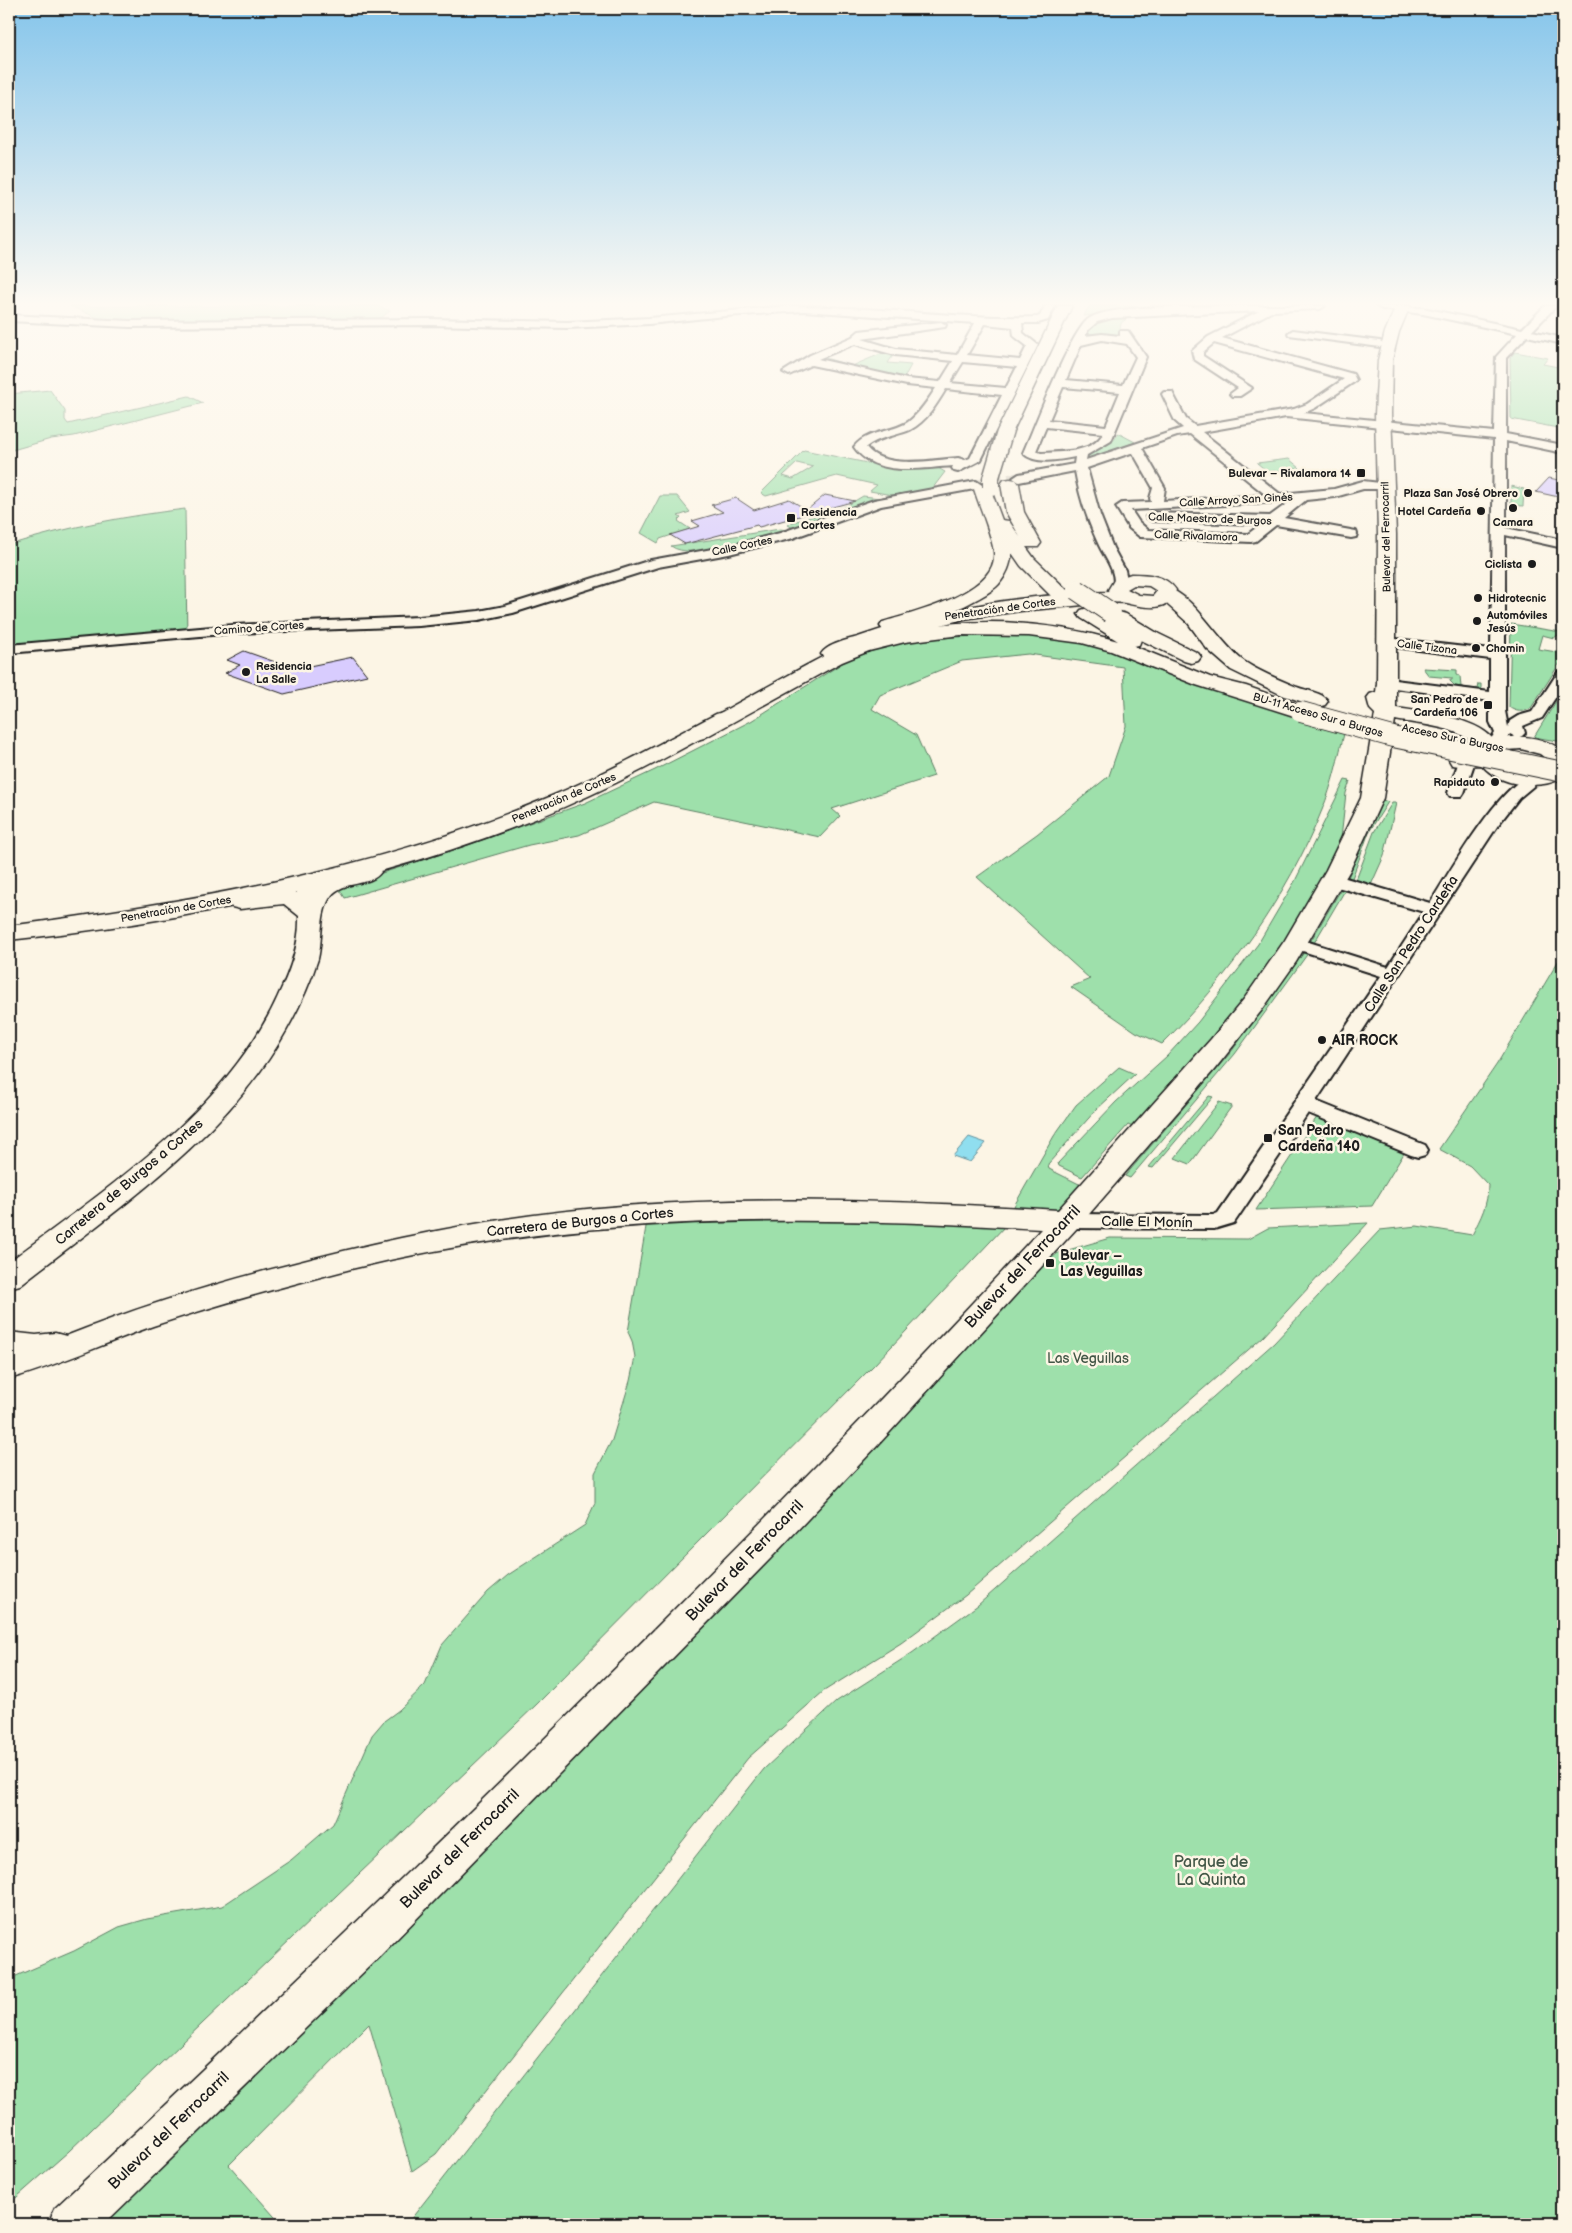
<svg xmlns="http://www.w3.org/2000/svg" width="1572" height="2233" font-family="'Balsamiq Sans',sans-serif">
<rect width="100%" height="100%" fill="#fcf5e5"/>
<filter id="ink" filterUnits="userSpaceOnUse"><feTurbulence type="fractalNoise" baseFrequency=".02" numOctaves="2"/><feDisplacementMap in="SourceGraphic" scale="10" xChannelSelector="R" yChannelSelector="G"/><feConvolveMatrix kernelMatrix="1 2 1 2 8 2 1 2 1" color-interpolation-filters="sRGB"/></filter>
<g filter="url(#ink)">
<g fill="#9ee0ab" stroke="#5d7e64" fill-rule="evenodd">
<polygon points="70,306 378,306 390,311 377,321 105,321"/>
<polygon points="1089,306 1243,306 1135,309 1084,316"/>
<path d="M1135,314L1122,322C1120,325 1120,332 1118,334C1114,338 1091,334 1085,333L1101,318Z"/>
<polygon points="885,352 894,354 888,363 911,365 903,380 819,359 822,357 852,366"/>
<polygon points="1515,352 1548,358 1543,364 1563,368 1563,429 1511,419 1510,358"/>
<polygon points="50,390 65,411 65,420 68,424 189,396 203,403 74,436 51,439 9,451 9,394"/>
<path d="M1118,433L1135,442L1086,460C1092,447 1112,449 1118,433Z"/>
<path d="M804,450L882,466L938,468L945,472L932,489L892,495L870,491L877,485L837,476L766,496L761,493ZM797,463L813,467L793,479L783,476Z"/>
<polygon points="1289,459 1300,468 1268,472 1257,463"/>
<polygon points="1511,486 1524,489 1523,506 1511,505"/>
<polygon points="660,496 677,496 690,512 678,516 681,518 678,521 690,529 660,539 658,543 641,533"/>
<polygon points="863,496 880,498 793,528 788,525 793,522 843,508"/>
<path d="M185,509L187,636L126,643L9,652V545C66,527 126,516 185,509Z"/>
<path d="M780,529L787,530C762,537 691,562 671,546Z"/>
<path d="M1511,624L1561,632L1563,628V636L1558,635L1554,638L1542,635L1538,649L1563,653V658L1531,708C1524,713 1515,712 1509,707Z"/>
<path d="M1032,634L1083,642L1143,659L1345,730C1338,757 1333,784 1322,810C1288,895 1227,980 1162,1044L1136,1032L1071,987L1090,979L977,877L1037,834L1109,776L1126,726L1123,667L1028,654L962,661L880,695L872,709L916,735L934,776L832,809L840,816L820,837L654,802L579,835L529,845L345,898L338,887L454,850L585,803L655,770L751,721L852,657L889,646L919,640L954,637Z"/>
<polygon points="1423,668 1457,670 1457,675 1460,676 1461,687 1477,689 1478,684 1481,684 1481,691 1455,686 1449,680 1452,680 1452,678 1429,676"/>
<polygon points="1563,690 1563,742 1534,737"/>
<polygon points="1345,780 1350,781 1346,793 1340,848 1308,907 1250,994 1137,1129 1128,1125 1082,1177 1059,1166 1058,1163 1116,1102 1167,1056 1198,1022 1258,944 1295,881"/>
<polygon points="1380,799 1388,802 1369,832 1351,881 1347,880"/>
<polygon points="1392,803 1396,803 1384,856 1371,885 1356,880 1374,832"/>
<polygon points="1343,886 1347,887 1314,943 1310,942"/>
<polygon points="1305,951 1309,952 1235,1054 1130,1178 1125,1176 1231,1052"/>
<path d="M1563,953V2224H407L764,1769L837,1701L912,1653L978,1605L1274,1343L1380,1230L1417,1226L1472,1235C1481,1217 1488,1205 1488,1185L1470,1166L1439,1149L1497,1064Z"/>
<polygon points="1119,1067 1135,1074 1096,1110 1048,1164 1049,1169 1085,1187 1057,1211 1029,1210 1014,1206 1054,1136 1076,1105"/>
<polygon points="1209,1096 1213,1097 1153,1168 1149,1167"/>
<polygon points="1219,1102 1232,1106 1190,1164 1175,1158"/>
<polygon points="1319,1114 1406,1150 1372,1206 1256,1210"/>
<polygon points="835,1218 1006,1225 874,1365 537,1704 69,2151 9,2204 9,1979 74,1951 119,1927 147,1919 222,1906 291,1860 333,1824 372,1735 384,1721 399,1710 425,1685 442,1645 488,1592 508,1575 585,1525 595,1503 595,1473 612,1440 630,1381 635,1357 632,1341 628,1332 647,1221"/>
<polygon points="1368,1223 1263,1337 966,1595 901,1643 824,1691 748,1758 436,2154 412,2171 369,2024 229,2165 281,2224 103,2224 368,1963 1019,1285 1058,1253 1110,1238 1248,1239 1268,1228"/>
</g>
<polygon fill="#90deef" stroke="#62909b" points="969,1137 986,1143 970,1162 953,1156"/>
<g fill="#d8ccfe" stroke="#1c1c1c">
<polygon points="1549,478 1563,481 1563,498 1536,492"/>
<polygon points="825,495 855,501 759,527 757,525 685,544 670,535 700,526 692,521 723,512 711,505 736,498 754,510 789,499 807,510"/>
<polygon points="244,651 295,669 353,657 367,675 284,694 225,673 240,665 227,660"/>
</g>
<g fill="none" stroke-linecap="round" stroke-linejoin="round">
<polyline stroke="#dad4c7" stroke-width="11" stroke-dasharray="11 5.5" stroke-linecap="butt" points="976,485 1019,478"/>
<g stroke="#1c1c1c" stroke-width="4">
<g id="street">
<path d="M788,306C871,306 954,319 1037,317L1040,316L1045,306H1055L1048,320L1038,323H1022L1023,333L1038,345L981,460L958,472L954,471L952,468L953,466C921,468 875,478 854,447C867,430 891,433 908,422C919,414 928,400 936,388L907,385L811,365L789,375L783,372L810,355L852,337L859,331L941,322L946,325L945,327L862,339L896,349L957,355L975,323L804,311L725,316L649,324L567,328L431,325L130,327L9,321V315L130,321L431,319L567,322L649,318ZM985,324L1013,327L1014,336L1027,346L1020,360L967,355ZM855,344L895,355L953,361L940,382L907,379L818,359ZM963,362L1017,367L1006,388L950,383ZM946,389L1002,395L970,458L965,460L958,458C933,460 883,470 866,447C878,437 896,436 910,430C926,422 937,404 946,389Z"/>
<path d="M1237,306H1325L1320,309L1273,311L1222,338L1353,374L1356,380L1354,382L1315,408L1304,413L1494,432L1496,357L1517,334L1423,314L1382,309L1377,306L1423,308L1522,329L1545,306H1556L1532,331L1563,338V344L1527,336L1506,358V434L1563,445V453L1506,441V528L1563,540V548L1505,535V711L1508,727L1510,721L1518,716L1532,712L1558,672L1563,671V686L1542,718L1523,726L1525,733L1522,736L1517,738L1510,734L1506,742L1498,750H1488L1485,747L1495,733L1490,722V701L1387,687L1382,686L1380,683L1382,680L1387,679L1490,692V659L1387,646L1380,642L1387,638L1491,650L1494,439L1286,417L1202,432L1280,494L1334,489L1363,481L1380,483L1382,486L1380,489H1363L1335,497L1306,500L1284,518L1356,531L1357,534L1356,537L1351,538L1276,525L1256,541L1251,542L1140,537L1129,528L1116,507L1122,503L1151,502L1150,498L1153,488L1133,453H1131L1087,468L1100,515L1113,548L1125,570L1128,584L1121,588L1114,584C1115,568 1103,556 1097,541C1087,519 1079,495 1075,471L1019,482L1013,478L1019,474L1074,464L1075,457C1059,460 1035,465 1023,453C1034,429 1072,327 1090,318C1113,304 1206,307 1237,306ZM1259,311L1208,337L1192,351L1194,359L1238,388L1230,394L1232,396H1240L1252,388L1203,356V352L1214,343L1344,379L1307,404L1294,409L1195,426L1186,419L1172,392H1164L1162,394L1175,421L1183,428L1086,460L1087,455L1111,441L1146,357L1128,331H1120V336L1102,334L1085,336L1088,330L1097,322L1112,318ZM1102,340L1127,344L1136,357L1123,385L1066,380L1081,345ZM1063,387L1120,392L1106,426L1049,420ZM1046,427L1103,433C1094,453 1060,452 1041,453L1036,451ZM1190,434L1266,495L1163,501L1165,488L1142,448L1177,436ZM1281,502H1289L1270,516L1152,513L1146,517L1152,521L1261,524L1248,534L1148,530L1139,522L1131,510Z"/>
<polygon points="1293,330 1380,341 1385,344 1380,347 1289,335 1288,333"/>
<polygon points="976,481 982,485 980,488 881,506 790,539 729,554 658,567 513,613 479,620 419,626 234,633 9,653 9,645 234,625 419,617 479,611 505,606 651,560 729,546 780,533 874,500"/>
<polygon points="1467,756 1473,758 1475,761 1464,793 1462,796 1450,796 1448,793 1459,761 1461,758"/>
<path d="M1535,773L1541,775L1543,778L1519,798L1498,825L1316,1101L1425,1145L1428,1150L1425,1155L1418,1157L1411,1155L1308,1113L1234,1223L1214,1229L1067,1228L1059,1226L1056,1221L1059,1216L1067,1214L1213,1215L1218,1213L1381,976L1290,947L1287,943L1290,939L1296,938L1388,967L1424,912L1327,884L1324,880L1327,876H1339L1430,903C1450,872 1500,782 1535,773Z"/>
</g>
</g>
<g stroke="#1c1c1c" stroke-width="3">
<g id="secondary">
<path d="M1396,306H1410L1399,332L1392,360L1391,414L1396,534V708C1423,712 1476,717 1494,740C1517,734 1543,736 1563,751V778C1539,790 1500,787 1482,765L1460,766L1452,765L1449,760L1452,755L1475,753L1479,749C1462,726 1421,725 1395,720L1383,798L1350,870L1296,962L1262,1010L1214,1070L1077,1228L878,1445L771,1558L380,1956L104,2224H48L55,2208C212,2062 366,1914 519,1764C696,1589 872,1413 1041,1229C810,1215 577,1213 351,1269C285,1286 218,1304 153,1326C105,1343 59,1365 9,1379V1355H11L9,1354V1332L36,1335L55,1333L66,1336C138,1307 212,1284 288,1265C397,1236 509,1214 622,1206C768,1196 913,1201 1058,1210L1211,1039L1244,999L1285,940L1326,870L1361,798L1375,714L1370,709L1367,698L1370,694L1376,692L1377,683L1378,534L1375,414L1378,360L1385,332ZM1521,749L1540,754L1550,762L1551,767C1535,777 1506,772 1499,754L1507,750Z"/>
<path d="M369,865L377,867L381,872C371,887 343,880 331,896C319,913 323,939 318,959C310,984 299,1008 286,1031C228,1136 113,1212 20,1285L9,1288V1262C107,1188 226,1111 278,996C290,971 300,944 299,916L284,904L240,909L232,907L228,902L232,897L280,889L297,893L296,883L300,878L308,876L316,878L319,882L335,874Z"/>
</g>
</g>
<g stroke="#1c1c1c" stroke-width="3">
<g id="primary">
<path d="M1131,574C1148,574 1166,575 1176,590C1169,614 1143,607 1125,603C1118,602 1111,603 1105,603L1020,611L964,619L891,638L831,660L824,658L821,654C828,644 847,640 858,637C938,609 1024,594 1109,592L1108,590L1114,580ZM1134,585L1149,586L1157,591L1153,596L1139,595L1127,589Z"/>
<path d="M723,712L730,714L733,718L730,722C676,753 621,782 564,807C395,880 191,921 9,940V926C192,902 375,870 547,798C605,774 660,744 716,714Z"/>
</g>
</g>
<g stroke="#1c1c1c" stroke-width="3">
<g id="highway">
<polygon points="1058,306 1072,306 1013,431 999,478 997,482 985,482 983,478 997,431"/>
<path d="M1010,479L1016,480L1019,484L1024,512L1041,543L1038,547H1026L1034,558L1067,590L1069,594L1067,598L1060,600L1053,598L1021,566L1012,553C1010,566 1007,574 999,584C984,601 904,635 883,630L880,626L883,622C912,613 999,593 994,552C991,533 980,508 974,489L977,485H989L1002,520L1009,521L1020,537L1006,512L1001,484L1004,480Z"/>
<path d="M1167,588C1195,595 1219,644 1245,662C1260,672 1280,680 1297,687C1307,691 1322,692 1328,701L1325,705L1318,707L1282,695L1231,670L1207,649L1188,623L1160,598L1158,594L1160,590Z"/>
<path d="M1088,608L1110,619L1112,614L1119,612L1126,614L1159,634L1198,653L1201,657L1198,661L1191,663L1184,661L1141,640L1139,645L1134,646L1210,677L1246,686L1308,708L1311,712L1308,716L1301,718L1294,716L1196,685L1111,651L1082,643L1029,636L961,635L905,642L869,651L842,662L704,738L697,740L690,738L686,734L690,730C722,712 754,694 787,676C809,664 831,651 855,643C938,615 1035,616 1118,641L1081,618L1078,614L1081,610Z"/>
</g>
</g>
<use href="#street" fill="#fcf5e5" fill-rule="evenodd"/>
<use href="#secondary" fill="#fcf5e5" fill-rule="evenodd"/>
<use href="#primary" fill="#fcf5e5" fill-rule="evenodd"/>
<use href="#highway" fill="#fcf5e5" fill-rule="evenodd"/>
<g stroke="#1c1c1c" stroke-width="18" stroke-linecap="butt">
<polyline id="highway-bridge-far1" points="991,478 991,487"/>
</g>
<g stroke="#1c1c1c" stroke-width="22" stroke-linecap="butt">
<g id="highway-bridge">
<polyline points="1077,590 1111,613"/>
<polyline points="1301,712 1393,737 1563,772"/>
</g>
</g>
<use href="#highway-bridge-far1" stroke="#fcf5e5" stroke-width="16"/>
<use href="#highway-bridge" stroke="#fcf5e5" stroke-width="20"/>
</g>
</g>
<linearGradient id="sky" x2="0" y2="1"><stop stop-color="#85c5eb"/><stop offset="0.49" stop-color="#fefaf3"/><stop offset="1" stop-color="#fefaf3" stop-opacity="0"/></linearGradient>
<rect width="1572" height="619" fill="url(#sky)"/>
<g fill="#1c1c1c" stroke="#fcf5e5" stroke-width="2">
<rect x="1356" y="468" width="10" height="10" rx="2.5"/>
<circle cx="1528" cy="493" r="5"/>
<circle cx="1513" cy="508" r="5"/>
<circle cx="1481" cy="511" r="5"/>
<rect x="786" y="513" width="10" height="10" rx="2.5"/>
<circle cx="1532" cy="564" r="5"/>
<circle cx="1478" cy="598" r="5"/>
<circle cx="1477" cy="621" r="5"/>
<circle cx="1476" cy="648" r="5"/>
<circle cx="246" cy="672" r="5"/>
<rect x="1483" y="700" width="10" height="10" rx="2.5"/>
<circle cx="1495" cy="782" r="5"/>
<circle cx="1322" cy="1040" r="5"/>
<rect x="1263" y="1133" width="10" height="10" rx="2.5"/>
<rect x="1045" y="1258" width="10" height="10" rx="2.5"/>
</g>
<g text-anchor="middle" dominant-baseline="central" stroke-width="5" stroke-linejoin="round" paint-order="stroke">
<g font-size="11" font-weight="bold" fill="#1c1c1c" stroke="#fcf5e5" text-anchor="end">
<text x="1351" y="473">Bulevar – Rivalamora 14</text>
<text x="1518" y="493">Plaza San José Obrero</text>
<text x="1471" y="511">Hotel Cardeña</text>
<text x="801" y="512" text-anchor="start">Residencia<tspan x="801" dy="13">Cortes</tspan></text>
<text x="1513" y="522" text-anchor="middle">Camara</text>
<text x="1522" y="564">Ciclista</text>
<text x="1488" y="598" text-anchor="start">Hidrotecnic</text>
<text x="1487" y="615" text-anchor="start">Automóviles<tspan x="1487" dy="13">Jesús</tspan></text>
<text x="1486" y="648" text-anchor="start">Chomin</text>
<text x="256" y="666" text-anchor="start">Residencia<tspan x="256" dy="13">La Salle</tspan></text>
<text x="1478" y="699">San Pedro de<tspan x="1478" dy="13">Cardeña 106</tspan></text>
<text x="1485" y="782">Rapidauto</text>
</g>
<g font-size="11" fill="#1c1c1c" stroke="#fcf5e5">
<text transform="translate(1236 500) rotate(-3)">Calle Arroyo San Ginés</text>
<text transform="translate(1210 519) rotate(2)">Calle Maestro de Burgos</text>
<text transform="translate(1196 536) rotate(2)">Calle Rivalamora</text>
<text transform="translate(1386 537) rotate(-91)">Bulevar del Ferrocarril</text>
<text transform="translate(742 546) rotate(-12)">Calle Cortes</text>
<text transform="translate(1000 609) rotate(-8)">Penetración de Cortes</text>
<text transform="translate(259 628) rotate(-4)">Camino de Cortes</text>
<text transform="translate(1427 647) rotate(7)">Calle Tizona</text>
<text transform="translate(1318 715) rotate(16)">BU-11 Acceso Sur a Burgos</text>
<text transform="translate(1453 738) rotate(12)">Acceso Sur a Burgos</text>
<text transform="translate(564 798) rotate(-23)">Penetración de Cortes</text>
<text transform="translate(176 909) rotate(-10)">Penetración de Cortes</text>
</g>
<g font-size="14" fill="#1c1c1c" stroke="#fcf5e5">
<text transform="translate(1411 944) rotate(-57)">Calle San Pedro Cardeña</text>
<text transform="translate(129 1182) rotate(-40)">Carretera de Burgos a Cortes</text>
<text transform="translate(580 1222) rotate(-6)">Carretera de Burgos a Cortes</text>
<text transform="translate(1147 1222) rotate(1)">Calle El Monín</text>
</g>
<g font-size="14" font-weight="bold" fill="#1c1c1c" stroke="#fcf5e5" text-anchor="start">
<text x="1332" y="1040">AIR ROCK</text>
<text x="1278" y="1130">San Pedro<tspan x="1278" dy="16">Cardeña 140</tspan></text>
<text x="1060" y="1255">Bulevar –<tspan x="1060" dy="16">Las Veguillas</tspan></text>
</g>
<g font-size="14" fill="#435747" stroke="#fcf5e5">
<text x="1088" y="1358">Las Veguillas</text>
</g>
<g font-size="16" fill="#1c1c1c" stroke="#fcf5e5">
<text transform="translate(1023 1267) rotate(-47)">Bulevar del Ferrocarril</text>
<text transform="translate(745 1561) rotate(-46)">Bulevar del Ferrocarril</text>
<text transform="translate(460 1849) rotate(-45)">Bulevar del Ferrocarril</text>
<text transform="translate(169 2131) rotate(-44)">Bulevar del Ferrocarril</text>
</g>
<g font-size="16" fill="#435747" stroke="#fcf5e5">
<text x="1211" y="1862">Parque de<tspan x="1211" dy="18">La Quinta</tspan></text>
</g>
</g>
<rect width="1572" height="2233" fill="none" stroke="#fcf5e5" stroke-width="30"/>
<rect x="15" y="15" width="1542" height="2203" fill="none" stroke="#1c1c1c" stroke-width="2" filter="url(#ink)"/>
</svg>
